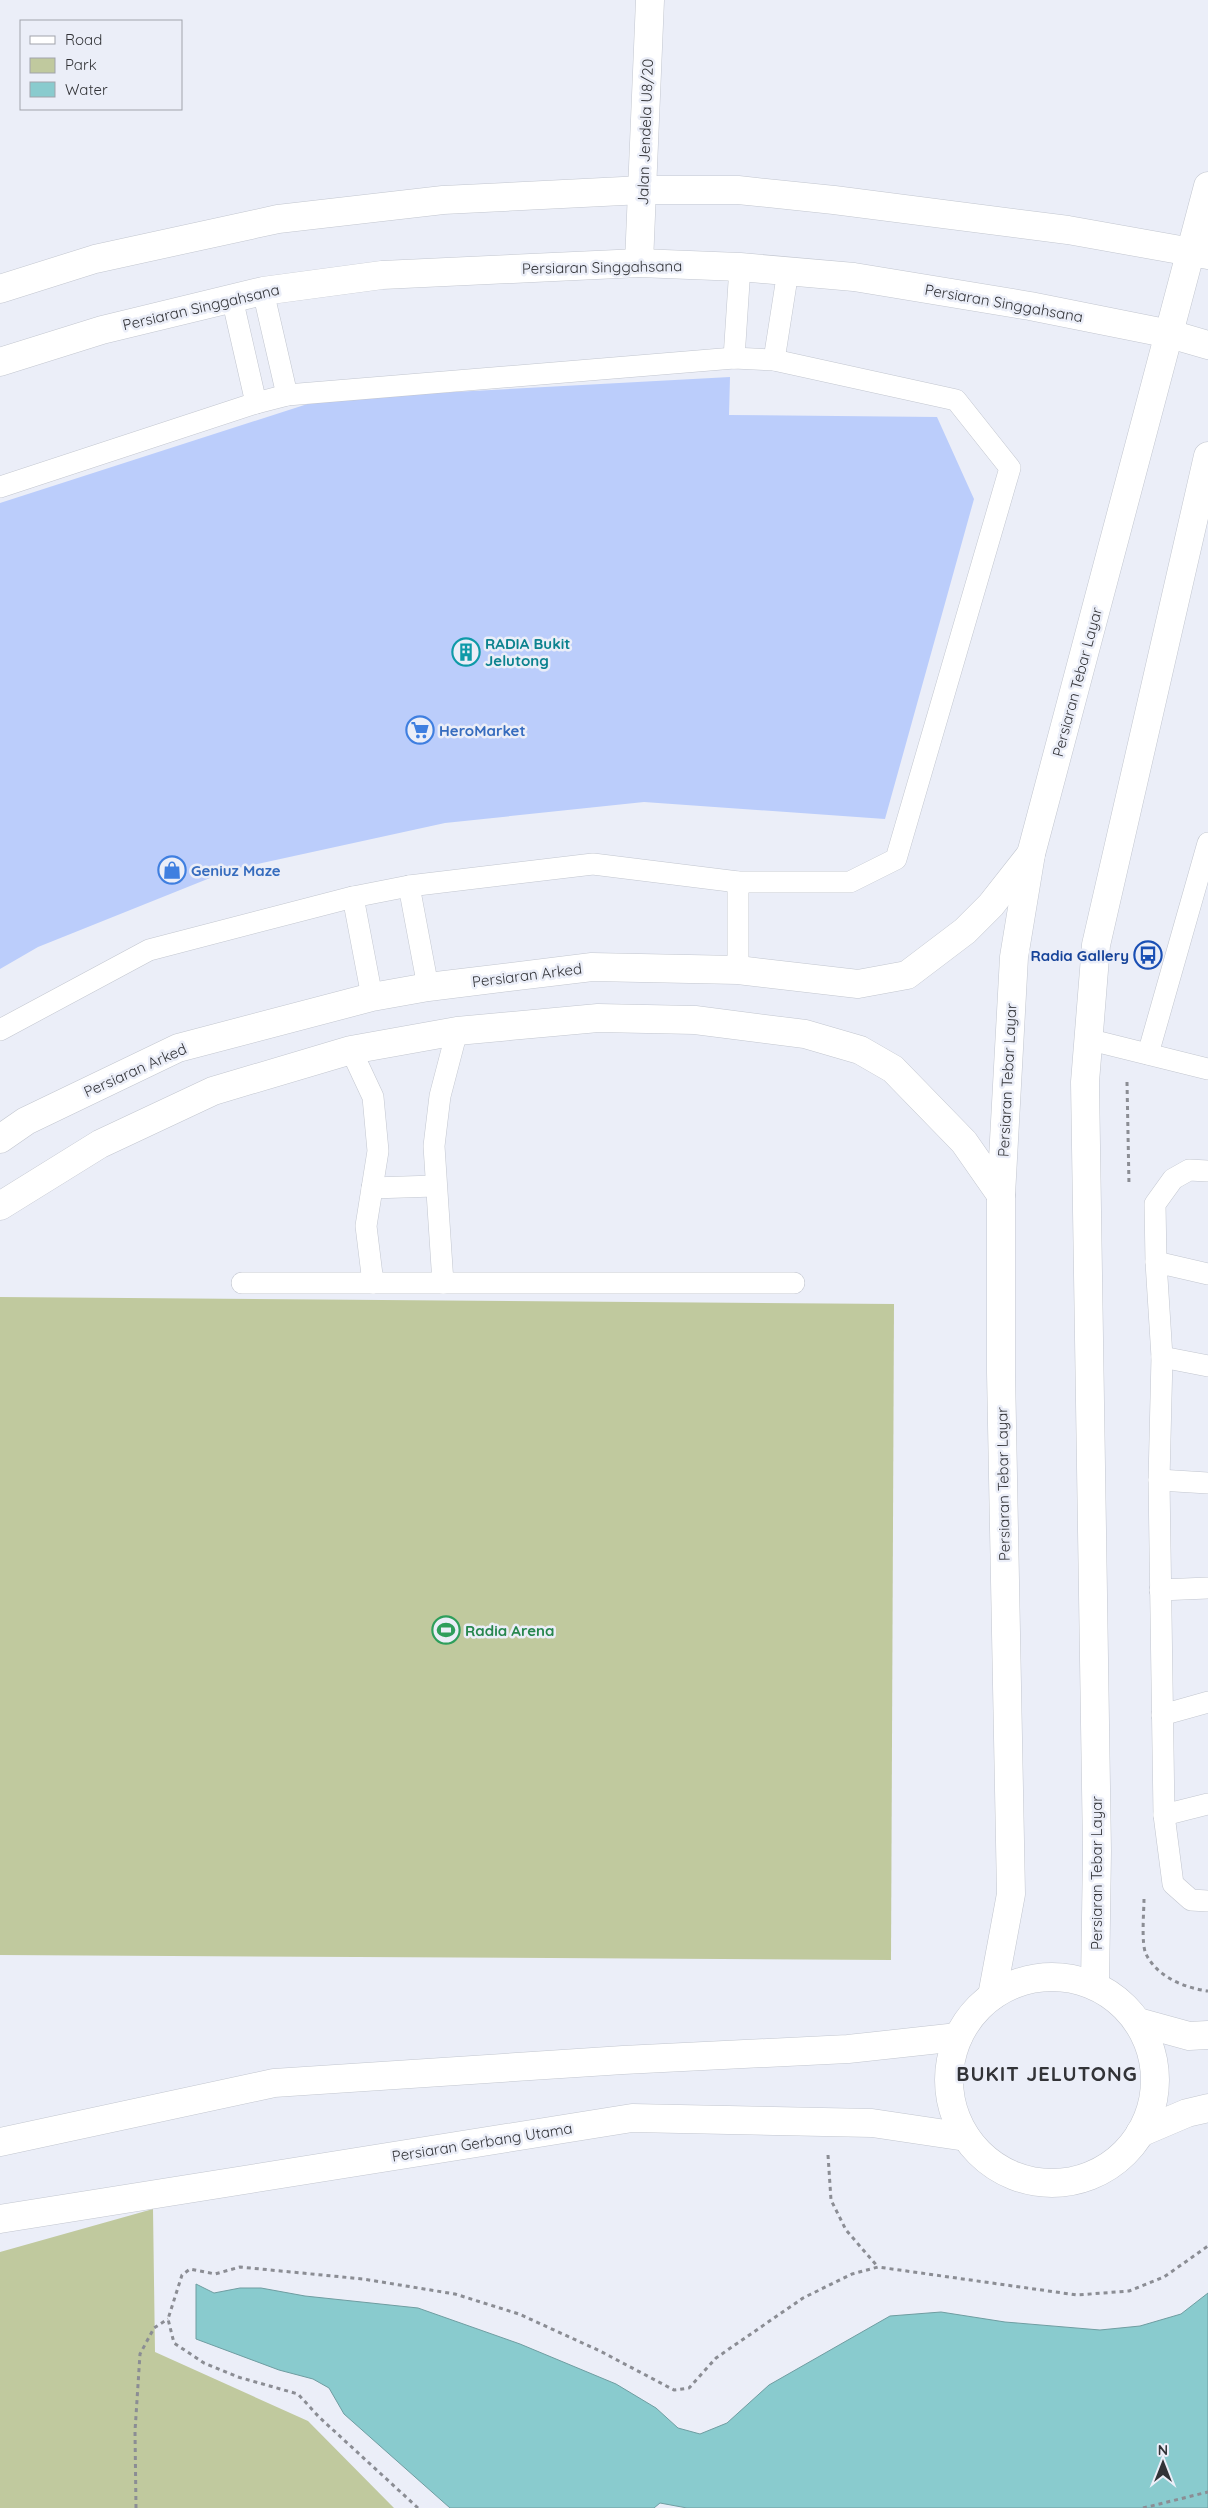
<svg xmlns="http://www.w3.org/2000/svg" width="1208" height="2508" font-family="Quicksand,sans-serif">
<rect width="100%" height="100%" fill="#ebeef8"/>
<g fill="#c0c99e">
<polygon points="0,1297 894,1304 891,1960 0,1955"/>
<polygon points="153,2209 155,2352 308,2421 394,2508 0,2508 0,2252"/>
</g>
<polygon fill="#89cbce" stroke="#6f9da1" points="196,2284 214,2293 240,2288 261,2288 305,2296 418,2308 520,2344 616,2384 656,2408 678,2428 700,2434 727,2423 769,2385 890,2316 941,2312 1005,2322 1100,2330 1140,2326 1181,2314 1208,2293 1208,2508 687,2508 660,2503 654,2508 450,2508 344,2414 329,2388 313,2379 279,2370 196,2339"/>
<polygon fill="#bbcdfb" points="730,377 729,415 937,417 974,499 885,819 644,802 445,823 230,870 38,947 0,969 0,503 323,399"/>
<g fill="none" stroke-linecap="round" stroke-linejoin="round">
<g stroke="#c2c6cf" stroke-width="22">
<g id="lane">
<polyline points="263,291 287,395"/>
<polyline points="232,298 256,403"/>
<polyline points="734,358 740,267"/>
<polyline points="774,360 788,271"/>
<polyline points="0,487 256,403 287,395 734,358 774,360 956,400 1010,468 896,859 850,882 738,882 593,864 409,886 353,897 149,950 0,1030"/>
<polyline points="738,882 738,970"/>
<polyline points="409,886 428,987"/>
<polyline points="353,897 372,997"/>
<polyline points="1087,1039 1208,1069"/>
<polyline points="351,1050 373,1097 378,1151 366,1226 373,1283"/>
<polyline points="1148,1054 1208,843"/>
<polyline points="372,1188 435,1186"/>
<polyline points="1156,1262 1155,1204 1173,1179 1189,1170 1208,1171"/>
<polyline points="1208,1274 1156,1262 1162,1357 1159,1480 1164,1815 1173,1884 1191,1900 1208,1901"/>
<polyline points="242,1283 794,1283"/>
<polyline points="443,1283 434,1146 440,1096 457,1031"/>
<polyline points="1162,1357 1208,1366"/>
<polyline points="1159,1480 1208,1483"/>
<polyline points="1160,1590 1208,1588"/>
<polyline points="1162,1715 1208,1702"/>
<polyline points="1164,1815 1208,1804"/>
</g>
</g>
<g stroke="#c2c6cf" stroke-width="29">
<g id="street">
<polyline points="0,1139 26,1121 178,1048 372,997 428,987 592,967 738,970 858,984 907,975 965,931 991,905 1031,854"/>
<polyline points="0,1206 100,1144 213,1091 351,1050 457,1031 598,1018 695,1020 805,1034 860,1050 893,1069 964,1142 1001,1195"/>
</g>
</g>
<g stroke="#c2c6cf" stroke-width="29">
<g id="secondary">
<polyline points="639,263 650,0"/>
<polyline points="0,289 95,259 278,219 443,200 643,190 738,190 834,200 1068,230 1208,255"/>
<polyline points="0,362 102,330 263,291 382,275 639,263 740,267 854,277 1030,306 1170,334 1208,345"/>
<circle cx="1052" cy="2080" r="103"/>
<polyline points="1138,2022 1189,2036 1208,2035"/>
<polyline points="1140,2133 1187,2113 1208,2108"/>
<polyline points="0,2142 274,2083 623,2060 848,2049 958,2037"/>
<polyline points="0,2219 632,2118 872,2123 966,2137"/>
</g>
</g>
<g stroke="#c2c6cf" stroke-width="29">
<g id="primary">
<polyline points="1095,1984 1097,1851 1085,1082 1096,945 1208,456"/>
<polyline points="992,1996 1011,1894 1001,1372 1001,1195 1014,957 1031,854 1208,186"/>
</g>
</g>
<g stroke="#8b8d94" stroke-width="3" stroke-dasharray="4 4" stroke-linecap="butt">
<polyline points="1127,1082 1129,1185"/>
<path d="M1144,1899C1144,1911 1141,1944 1146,1954C1157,1977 1185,1988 1208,1991"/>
<polyline points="828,2155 831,2200 846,2230 878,2267"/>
<polyline points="136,2508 135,2431 140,2354 154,2328 168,2319"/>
<polyline points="418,2508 319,2417 298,2394 238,2377 204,2363 174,2343 168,2319 182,2275 190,2269 215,2274 240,2267 363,2279 455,2294 519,2314 600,2351 674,2390 689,2388 716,2358 803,2298 852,2274 878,2267 1077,2295 1129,2291 1164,2277 1208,2246"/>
<polyline points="1143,2508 1208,2492"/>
</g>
<use href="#lane" stroke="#fff" stroke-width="21"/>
<use href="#street" stroke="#fff" stroke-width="28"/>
<use href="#secondary" stroke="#fff" stroke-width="28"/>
<use href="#primary" stroke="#fff" stroke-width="28"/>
</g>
<defs>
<g id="building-ring" transform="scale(1.4375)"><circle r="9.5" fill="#ebeef8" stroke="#0f9aa8" stroke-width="1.5"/><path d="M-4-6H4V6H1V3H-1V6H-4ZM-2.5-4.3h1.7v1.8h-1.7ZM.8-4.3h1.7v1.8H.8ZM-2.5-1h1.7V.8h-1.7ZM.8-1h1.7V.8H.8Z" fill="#0f9aa8"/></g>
<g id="supermarket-ring" transform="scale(1.4375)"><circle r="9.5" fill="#ebeef8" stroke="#3f7fe0" stroke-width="1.5"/><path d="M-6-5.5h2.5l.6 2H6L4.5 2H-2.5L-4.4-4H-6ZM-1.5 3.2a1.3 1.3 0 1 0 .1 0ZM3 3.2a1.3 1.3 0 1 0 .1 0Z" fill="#3f7fe0"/></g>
<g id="shop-ring" transform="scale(1.4375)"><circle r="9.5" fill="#ebeef8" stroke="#3f7fe0" stroke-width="1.5"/><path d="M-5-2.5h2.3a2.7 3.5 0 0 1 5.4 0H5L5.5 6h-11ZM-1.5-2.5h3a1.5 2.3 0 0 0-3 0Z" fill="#3f7fe0"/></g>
<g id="bus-ring" transform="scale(1.4375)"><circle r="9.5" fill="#ebeef8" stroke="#1a4fb4" stroke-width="1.5"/><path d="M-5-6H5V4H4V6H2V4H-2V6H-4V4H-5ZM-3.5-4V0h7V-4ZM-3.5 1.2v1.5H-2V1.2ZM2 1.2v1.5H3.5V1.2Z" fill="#1a4fb4"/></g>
<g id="stadium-ring" transform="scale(1.4375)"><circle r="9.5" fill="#ebeef8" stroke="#2e9e5b" stroke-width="1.5"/><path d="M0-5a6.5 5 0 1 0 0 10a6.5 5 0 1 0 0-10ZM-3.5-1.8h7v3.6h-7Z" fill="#2e9e5b"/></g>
</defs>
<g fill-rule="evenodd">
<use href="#building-ring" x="466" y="652"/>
<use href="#supermarket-ring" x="420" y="730"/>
<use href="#shop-ring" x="172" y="870"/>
<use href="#bus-ring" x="1148" y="955"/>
<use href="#stadium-ring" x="446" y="1630"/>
</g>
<g text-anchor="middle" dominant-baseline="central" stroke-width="5" stroke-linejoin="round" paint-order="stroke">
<g font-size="15" fill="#323337" stroke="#ebeef8">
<text transform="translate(645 132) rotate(-88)">Jalan Jendela U8/20</text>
<text transform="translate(602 267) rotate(-1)">Persiaran Singgahsana</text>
<text transform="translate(1004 303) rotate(10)">Persiaran Singgahsana</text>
<text transform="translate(201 307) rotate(-13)">Persiaran Singgahsana</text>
<text transform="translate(1077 682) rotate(-75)">Persiaran Tebar Layar</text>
<text transform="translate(527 975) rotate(-7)">Persiaran Arked</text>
<text transform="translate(135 1070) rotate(-24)">Persiaran Arked</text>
<text transform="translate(1007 1080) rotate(-87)">Persiaran Tebar Layar</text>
<text transform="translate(1003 1484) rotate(-91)">Persiaran Tebar Layar</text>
<text transform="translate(1096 1873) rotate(-90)">Persiaran Tebar Layar</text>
<text transform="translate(482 2142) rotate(-9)">Persiaran Gerbang Utama</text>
</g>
<g font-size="15" font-weight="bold" fill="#0d838f" stroke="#ebeef8" text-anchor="start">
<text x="485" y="643">RADIA Bukit<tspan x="485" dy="17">Jelutong</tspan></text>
</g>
<g font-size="15" font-weight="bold" fill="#366cbe" stroke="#ebeef8" text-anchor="start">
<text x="439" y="730">HeroMarket</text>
<text x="191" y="870">Geniuz Maze</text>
</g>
<g font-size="15" font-weight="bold" fill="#164399" stroke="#ebeef8" text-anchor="end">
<text x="1129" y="955">Radia Gallery</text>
</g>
<g font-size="15" font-weight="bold" fill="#27864d" stroke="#ebeef8" text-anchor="start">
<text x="465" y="1630">Radia Arena</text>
</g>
<g font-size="20" font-weight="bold" letter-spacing="1" fill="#323337" stroke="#ebeef8">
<text x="1047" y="2073">BUKIT JELUTONG</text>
</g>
</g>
<rect x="20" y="20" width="162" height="90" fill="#ebeef8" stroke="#a1a3ab"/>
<rect x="30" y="36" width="25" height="8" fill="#ffffff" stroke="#a1a3ab"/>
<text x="65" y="45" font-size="15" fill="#323337">Road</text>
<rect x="30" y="58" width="25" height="15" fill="#c0c99e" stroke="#a1a3ab"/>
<text x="65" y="70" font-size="15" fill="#323337">Park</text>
<rect x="30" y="82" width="25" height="15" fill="#89cbce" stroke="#a1a3ab"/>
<text x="65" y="95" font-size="15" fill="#323337">Water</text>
<g transform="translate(1163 2463)" stroke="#ebeef8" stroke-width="4" paint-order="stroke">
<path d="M0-4L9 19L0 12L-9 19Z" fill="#323337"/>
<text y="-8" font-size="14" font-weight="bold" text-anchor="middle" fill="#323337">N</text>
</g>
</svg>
